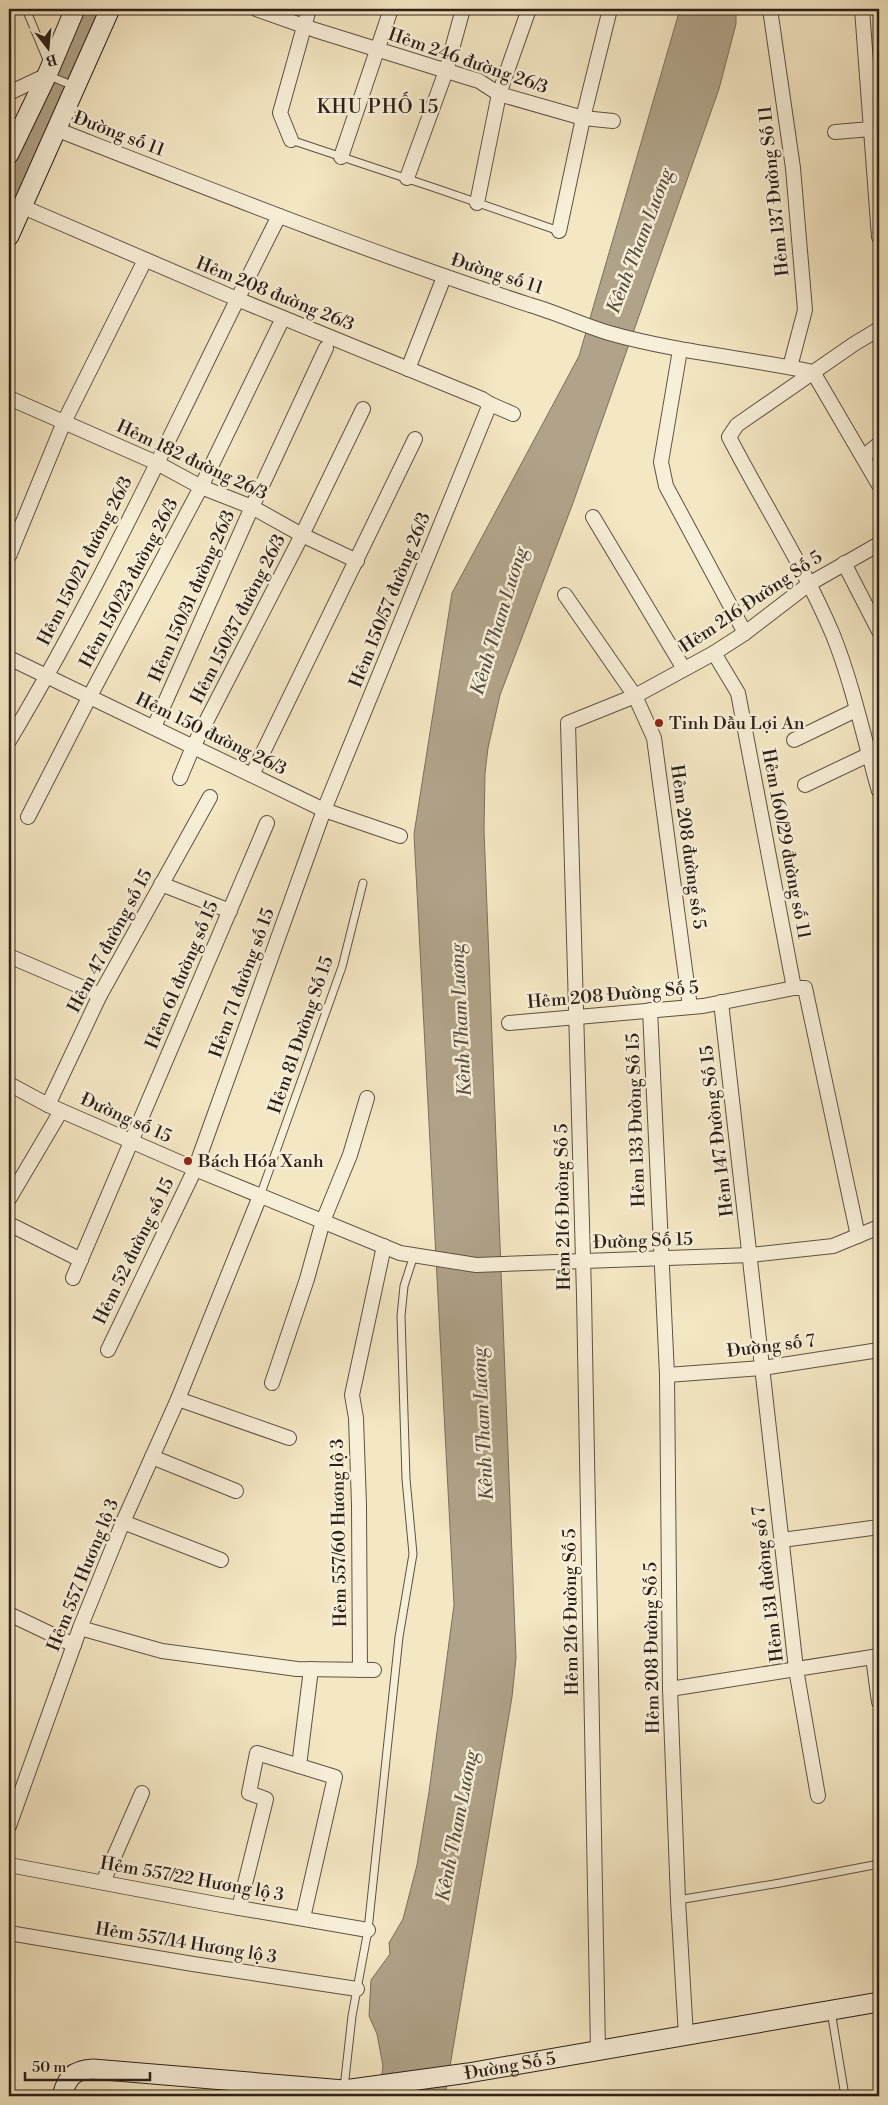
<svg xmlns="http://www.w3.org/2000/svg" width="888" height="2105" font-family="'Libre Bodoni',serif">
<rect width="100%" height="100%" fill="#f4e7c3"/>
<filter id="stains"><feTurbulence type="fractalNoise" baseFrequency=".004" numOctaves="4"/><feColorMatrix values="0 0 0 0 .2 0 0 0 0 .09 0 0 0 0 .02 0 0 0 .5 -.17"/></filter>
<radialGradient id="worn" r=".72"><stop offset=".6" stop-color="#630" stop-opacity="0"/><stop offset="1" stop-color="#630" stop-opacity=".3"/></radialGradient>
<polygon fill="#b0a389" stroke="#7b6f5c" points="680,9 736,9 736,24 719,89 573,503 500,695 488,748 485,773 484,830 516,1658 512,1697 445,2096 379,2096 383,2066 377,2034 369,2016 371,1980 390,1954 389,1943 403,1919 417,1865 429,1792 454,1605 414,834 452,593 579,356"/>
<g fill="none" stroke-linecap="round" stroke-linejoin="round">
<polyline stroke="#b0a389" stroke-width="18" points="9,197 91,9"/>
<g stroke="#5e5244" stroke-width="9">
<g id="lane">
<polyline points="26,9 48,62"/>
<polyline points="47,75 74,86"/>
<polyline points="291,140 438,189 559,231"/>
<polyline points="260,1196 342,967 363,883"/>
<polyline points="678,1900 780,1883 879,1864"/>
<polyline points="831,2011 845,2096"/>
<polyline points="344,2088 352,2016 368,1930 399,1637 413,1554 406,1479 401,1316 404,1286 414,1255"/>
</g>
</g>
<g stroke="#5e5244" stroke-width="16">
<g id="street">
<polyline points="256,9 315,30 479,81 499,94 583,118 613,121"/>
<polyline points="770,9 793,168 805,310 790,367"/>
<polyline points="862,9 879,237"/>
<polyline points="9,93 47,75"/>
<path d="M58,130C214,191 370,253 530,305C557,313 583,325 609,333C676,352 746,358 813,372L879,485"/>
<polyline points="835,132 871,129"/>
<polyline points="291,140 280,113 309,9"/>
<polyline points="341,157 391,9"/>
<polyline points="407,178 446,71 463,9"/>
<polyline points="477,203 499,94 529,9"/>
<polyline points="23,207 237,299 482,399 490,404 513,414"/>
<polyline points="559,231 583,118 610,9"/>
<path d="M879,329L854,344L737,425L729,437C763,503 804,566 833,635C853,685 864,739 879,791"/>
<polyline points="680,350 661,462 666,486 745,633"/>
<polyline points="408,369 444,277"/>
<polyline points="9,398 157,463 201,487 252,507 302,535 357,561"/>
<polyline points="863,457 879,444"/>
<polyline points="593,517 684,669"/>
<polyline points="9,556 64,422 145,260"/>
<polyline points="844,563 879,631"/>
<polyline points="565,595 635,696 654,738 690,1007"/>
<polyline points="714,653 738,693 794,988"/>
<polyline points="9,658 324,810 400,836"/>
<polyline points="154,727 252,507 326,348"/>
<polyline points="794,740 856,710"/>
<path d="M9,741C110,572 190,391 279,216"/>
<polyline points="252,775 415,439"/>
<polyline points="180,778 193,747 302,535 363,409"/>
<polyline points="805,785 868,755"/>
<polyline points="28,817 90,696 201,487 283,318"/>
<polyline points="161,884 230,911"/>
<polyline points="9,956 100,995"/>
<polyline points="721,1002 796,1669 818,1796"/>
<polyline points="650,1010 667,1375 670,1689 678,1900 686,2036"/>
<polyline points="509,1023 703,1006 794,988 805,988 858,1236"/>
<polyline points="9,1084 48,1105 195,1169 400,1253 476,1265 751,1255 833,1246 879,1227"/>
<polyline points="48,1105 100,995 210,797"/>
<polyline points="9,1199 61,1111"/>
<polyline points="9,1224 81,1260"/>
<polyline points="73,1278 267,823"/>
<polyline points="108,1350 195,1169 324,810 490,404"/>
<polyline points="667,1375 762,1368 879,1350"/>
<polyline points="272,1383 307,1279 323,1221 350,1155 367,1098"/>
<polyline points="178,1399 289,1438"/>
<polyline points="152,1457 236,1491"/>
<polyline points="123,1522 221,1560"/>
<polyline points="782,1540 879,1527"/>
<polyline points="9,1614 74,1645"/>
<polyline points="80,1628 162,1651 297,1669 374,1670"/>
<polyline points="873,1657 879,1702"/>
<polyline points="360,1670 359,1505 356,1418 352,1395 384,1246"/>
<polyline points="670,1689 879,1656"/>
<polyline points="299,1766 311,1669"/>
<polyline points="9,1826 80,1628 123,1522 178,1399 260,1196"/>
<polyline points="9,1865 216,1904 368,1930"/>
<polyline points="103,1882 142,1793"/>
<polyline points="239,1908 266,1799 249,1793 257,1753 335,1777 303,1918"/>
<polyline points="9,1933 193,1964 357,1989"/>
<polyline points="598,2050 584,1295 568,723 635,696 714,653 745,633 809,584 879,544"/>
</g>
</g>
<g stroke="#2c2019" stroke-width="21">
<g id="secondary">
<polyline points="9,154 47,75 75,9"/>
<polyline points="9,236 110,9"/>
<path id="s1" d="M62,2096C67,2078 72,2070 93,2069L344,2090L468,2073L879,2002"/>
</g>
</g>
<use href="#lane" stroke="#f8efd8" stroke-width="7"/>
<use href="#street" stroke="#f8efd8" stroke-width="14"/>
<use href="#secondary" stroke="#f8efd8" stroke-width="19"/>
</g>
<g fill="#8f2418" stroke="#f8efd8" stroke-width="2">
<circle cx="659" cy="723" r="5"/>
<circle cx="188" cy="1161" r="5"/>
</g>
<g text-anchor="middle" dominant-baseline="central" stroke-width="5" stroke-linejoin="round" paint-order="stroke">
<g font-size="18" fill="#2c2019" stroke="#f8efd8">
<text transform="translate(468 61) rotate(19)">Hẻm 246 đường 26/3</text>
<text transform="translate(119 134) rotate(21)">Đường số 11</text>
<text transform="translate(774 191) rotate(-96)">Hẻm 137 Đường Số 11</text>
<text transform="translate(497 274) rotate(18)">Đường số 11</text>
<text transform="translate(275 294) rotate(22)">Hẻm 208 đường 26/3</text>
<text transform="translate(192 460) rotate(25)">Hẻm 182 đường 26/3</text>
<text transform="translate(85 561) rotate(-63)">Hẻm 150/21 đường 26/3</text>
<text transform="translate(129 583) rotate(-62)">Hẻm 150/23 đường 26/3</text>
<text transform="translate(192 596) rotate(-66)">Hẻm 150/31 đường 26/3</text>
<text transform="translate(390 600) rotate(-68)">Hẻm 150/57 đường 26/3</text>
<text transform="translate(751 602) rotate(-34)">Hẻm 216 Đường Số 5</text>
<text transform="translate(238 619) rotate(-63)">Hẻm 150/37 đường 26/3</text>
<text transform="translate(211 734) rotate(26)">Hẻm 150 đường 26/3</text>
<text transform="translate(786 844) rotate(79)">Hẻm 160/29 đường số 11</text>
<text transform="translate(688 847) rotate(82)">Hẻm 208 đường số 5</text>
<text transform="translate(110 941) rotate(-62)">Hẻm 47 đường số 15</text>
<text transform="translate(182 975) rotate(-67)">Hẻm 61 đường số 15</text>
<text transform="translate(242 983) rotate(-70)">Hẻm 71 đường số 15</text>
<text transform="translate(613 995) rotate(-5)">Hẻm 208 Đường Số 5</text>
<text transform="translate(301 1035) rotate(-71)">Hẻm 81 Đường Số 15</text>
<text transform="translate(126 1118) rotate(24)">Đường số 15</text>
<text transform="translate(636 1120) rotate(-92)">Hẻm 133 Đường Số 15</text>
<text transform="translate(717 1131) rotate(-97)">Hẻm 147 Đường Số 15</text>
<text transform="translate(563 1207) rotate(-91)">Hẻm 216 Đường Số 5</text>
<text transform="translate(643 1241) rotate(-2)">Đường Số 15</text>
<text transform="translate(134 1251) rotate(-64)">Hẻm 52 đường số 15</text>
<text transform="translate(771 1346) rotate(-7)">Đường số 7</text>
<text transform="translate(339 1533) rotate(-91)">Hẻm 557/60 Hương lộ 3</text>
<text transform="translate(83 1575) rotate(-68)">Hẻm 557 Hương lộ 3</text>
<text transform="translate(768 1584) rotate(-97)">Hẻm 131 đường số 7</text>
<text transform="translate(571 1612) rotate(-91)">Hẻm 216 Đường Số 5</text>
<text transform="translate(652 1648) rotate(-91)">Hẻm 208 Đường Số 5</text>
<text transform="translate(192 1879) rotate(10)">Hẻm 557/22 Hương lộ 3</text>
<text transform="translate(186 1943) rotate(9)">Hẻm 557/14 Hương lộ 3</text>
<text stroke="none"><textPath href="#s1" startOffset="465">Đường Số 5</textPath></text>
</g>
<g font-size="18" fill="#2c2019" stroke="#f8efd8" text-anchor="start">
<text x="669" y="723">Tinh Dầu Lợi An</text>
<text x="198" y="1161">Bách Hóa Xanh</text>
</g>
<g font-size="19" letter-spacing="1" fill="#2c2019" stroke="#f8efd8">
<text x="378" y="107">KHU PHỐ 15</text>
</g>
<g font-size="19" font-style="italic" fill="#5a4e40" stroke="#f8efd8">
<text transform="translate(640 241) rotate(-69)">Kênh Tham Lương</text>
<text transform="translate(499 621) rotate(-73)">Kênh Tham Lương</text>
<text transform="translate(461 1020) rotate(-93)">Kênh Tham Lương</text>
<text transform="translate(483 1424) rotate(-93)">Kênh Tham Lương</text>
<text transform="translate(457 1826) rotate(-79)">Kênh Tham Lương</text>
</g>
</g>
<rect width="888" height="2105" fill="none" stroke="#f4e7c3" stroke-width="30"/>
<rect x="10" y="10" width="868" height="2085" fill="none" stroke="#2c2019" stroke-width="2.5"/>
<rect x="15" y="15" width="858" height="2075" fill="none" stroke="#2c2019"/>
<g transform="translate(48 48) rotate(164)" stroke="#f8efd8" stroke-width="4" paint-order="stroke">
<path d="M0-4L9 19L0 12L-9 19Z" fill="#2c2019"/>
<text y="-8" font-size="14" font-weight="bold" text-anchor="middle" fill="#2c2019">B</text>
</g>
<path d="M25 2072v8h125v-8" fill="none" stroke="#2c2019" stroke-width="2.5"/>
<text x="32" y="2072" font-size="15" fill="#2c2019" stroke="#f8efd8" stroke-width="4" paint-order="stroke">50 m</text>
<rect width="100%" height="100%" filter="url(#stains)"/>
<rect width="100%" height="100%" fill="url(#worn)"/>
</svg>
